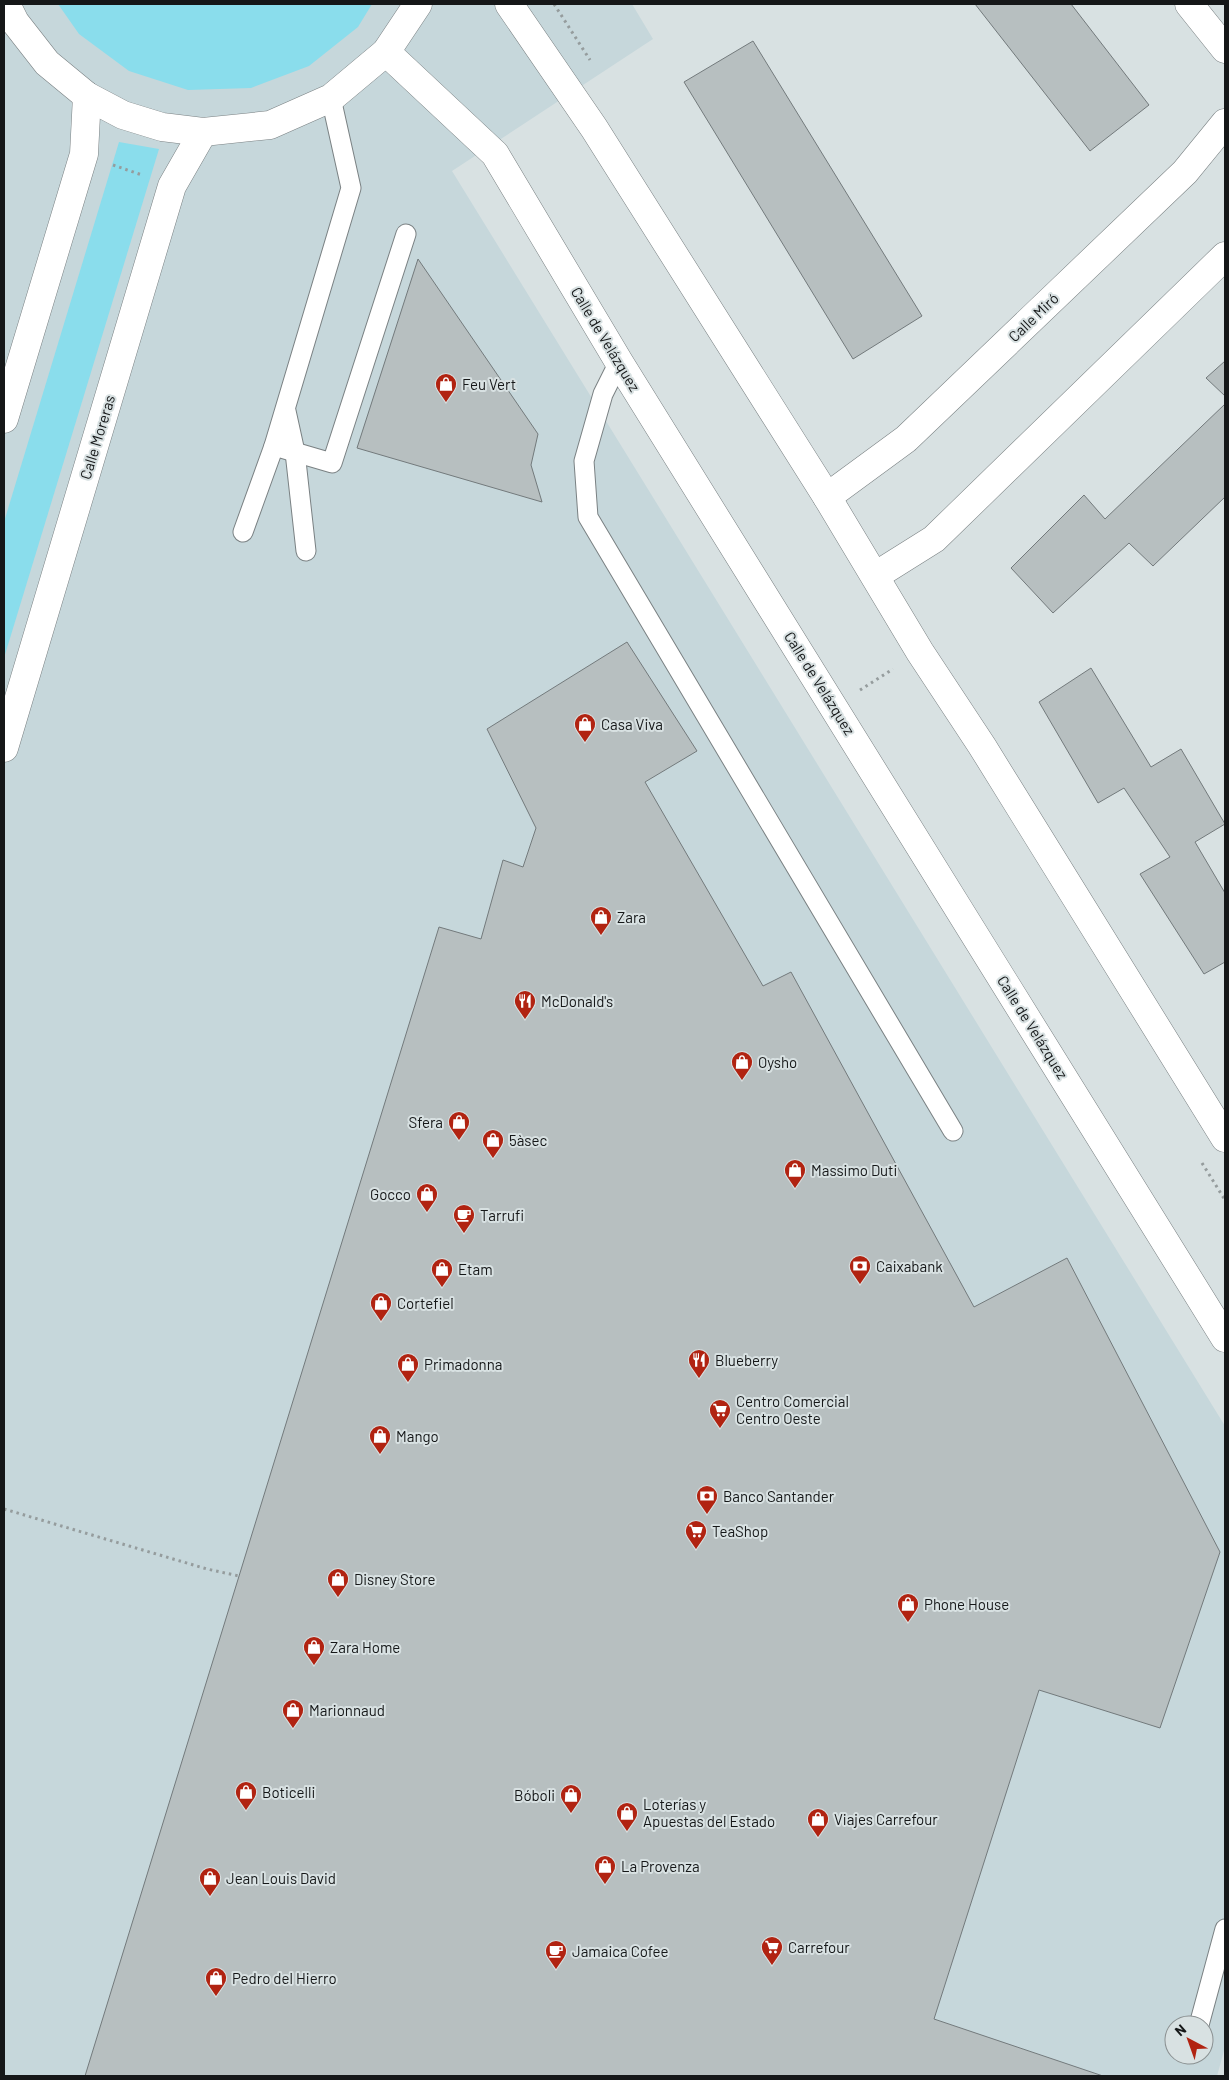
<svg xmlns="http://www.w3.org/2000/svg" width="1229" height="2080" font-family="Barlow,sans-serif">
<rect width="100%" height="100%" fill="#d8e1e2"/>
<path fill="#c6d7db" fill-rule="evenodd" d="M4,4H632L653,39L452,171L1225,1426V2047L1217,2076H4ZM1174,2025H1204V2055H1174Z"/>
<g fill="#8addec">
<polygon points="58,4 372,4 358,27 309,66 251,88 188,90 129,71 79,34"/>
<polygon points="119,142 159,149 4,658 4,522"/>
</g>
<g fill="#b7bfc0" stroke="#737a7c">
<polygon points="975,4 1071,4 1149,105 1090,151"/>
<polygon points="753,41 922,316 853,359 684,82"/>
<polygon points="418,259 538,434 531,465 542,502 357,448"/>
<polygon points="1225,361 1225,396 1206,378"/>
<polygon points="1225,404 1225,497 1153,566 1129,543 1053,613 1011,568 1084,495 1105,519"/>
<polygon points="627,642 697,751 645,782 763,986 791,972 974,1307 1067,1258 1220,1552 1160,1728 1039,1690 934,2019 1103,2076 85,2076 439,927 481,939 503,860 523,867 536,828 487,729"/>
<polygon points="1091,668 1151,767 1181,749 1225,824 1195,842 1225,893 1225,962 1204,974 1140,874 1170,857 1124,788 1098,803 1039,702"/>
</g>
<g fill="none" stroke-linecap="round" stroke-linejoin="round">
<g stroke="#7a8183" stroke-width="21">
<g id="lane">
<polyline points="619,362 603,394 584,461 588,517 953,1131"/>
<polyline points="286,411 295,452 306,551"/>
<polyline points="274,446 332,463 406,234"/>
<polyline points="243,532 274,446 351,188 331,98"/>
<polyline points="1199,2025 1225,1929"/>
</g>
</g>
<g stroke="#7a8183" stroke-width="29">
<g id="street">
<polyline points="6,4 15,22 47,63 87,96 123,115 162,127 203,132 270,125 331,98 386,52 418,4"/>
<polyline points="509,4 594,128 827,497 920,652 982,746 1225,1138"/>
<polyline points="1189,4 1225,49"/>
<polyline points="386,52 495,154 619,362 1225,1338"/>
<polyline points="4,419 84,154 87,96"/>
<polyline points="827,497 906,439 1185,172 1225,123"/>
<polyline points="875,576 934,539 1225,256"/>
<polyline points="4,748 172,186 203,132"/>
</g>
</g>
<g stroke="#959c9d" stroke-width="3" stroke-dasharray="2.5 4" stroke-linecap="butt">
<polyline points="554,4 590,60"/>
<polyline points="113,165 142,175"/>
<polyline points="860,690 893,669"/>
<polyline points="1202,1163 1225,1200"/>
<polyline points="4,1509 207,1569 239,1576"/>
</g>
<use href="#lane" stroke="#fff" stroke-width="19"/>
<use href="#street" stroke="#fff" stroke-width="28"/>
</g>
<defs>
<g id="shop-pin" transform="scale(1.125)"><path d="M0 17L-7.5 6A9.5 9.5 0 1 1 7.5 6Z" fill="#b12311" stroke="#d8e1e2"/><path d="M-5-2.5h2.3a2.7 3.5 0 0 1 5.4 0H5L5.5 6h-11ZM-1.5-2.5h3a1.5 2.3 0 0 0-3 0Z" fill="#fff"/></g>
<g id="restaurant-pin" transform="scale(1.125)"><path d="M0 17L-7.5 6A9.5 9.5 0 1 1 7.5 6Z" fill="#b12311" stroke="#d8e1e2"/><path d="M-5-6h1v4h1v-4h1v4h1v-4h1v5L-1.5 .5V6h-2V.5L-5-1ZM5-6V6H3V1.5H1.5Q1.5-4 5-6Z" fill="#fff"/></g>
<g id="cafe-pin" transform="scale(1.125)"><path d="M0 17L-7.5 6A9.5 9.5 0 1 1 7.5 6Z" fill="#b12311" stroke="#d8e1e2"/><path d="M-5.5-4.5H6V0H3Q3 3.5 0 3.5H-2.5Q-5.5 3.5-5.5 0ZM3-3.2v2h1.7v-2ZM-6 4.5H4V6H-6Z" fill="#fff"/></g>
<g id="bank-pin" transform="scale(1.125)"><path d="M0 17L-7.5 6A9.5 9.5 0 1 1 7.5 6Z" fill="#b12311" stroke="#d8e1e2"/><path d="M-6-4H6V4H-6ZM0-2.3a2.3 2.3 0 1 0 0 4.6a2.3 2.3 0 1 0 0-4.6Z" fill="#fff"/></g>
<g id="supermarket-pin" transform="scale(1.125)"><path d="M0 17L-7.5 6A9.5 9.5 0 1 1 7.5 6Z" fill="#b12311" stroke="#d8e1e2"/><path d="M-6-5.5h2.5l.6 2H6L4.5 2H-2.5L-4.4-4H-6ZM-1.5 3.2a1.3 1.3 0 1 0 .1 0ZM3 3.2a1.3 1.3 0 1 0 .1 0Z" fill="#fff"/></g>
</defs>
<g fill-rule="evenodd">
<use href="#shop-pin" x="446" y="384"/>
<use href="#shop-pin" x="585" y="724"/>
<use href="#shop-pin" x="601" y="917"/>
<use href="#restaurant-pin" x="525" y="1001"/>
<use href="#shop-pin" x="742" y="1062"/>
<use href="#shop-pin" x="459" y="1122"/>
<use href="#shop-pin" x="493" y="1140"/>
<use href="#shop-pin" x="795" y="1170"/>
<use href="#shop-pin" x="427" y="1194"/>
<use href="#cafe-pin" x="464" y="1215"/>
<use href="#bank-pin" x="860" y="1266"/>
<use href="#shop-pin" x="442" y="1269"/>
<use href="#shop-pin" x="381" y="1303"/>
<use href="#restaurant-pin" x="699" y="1360"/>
<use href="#shop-pin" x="408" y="1364"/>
<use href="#supermarket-pin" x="720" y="1410"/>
<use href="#shop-pin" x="380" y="1436"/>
<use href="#bank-pin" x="707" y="1496"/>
<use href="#supermarket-pin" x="696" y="1531"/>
<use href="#shop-pin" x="338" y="1579"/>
<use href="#shop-pin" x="908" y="1604"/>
<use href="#shop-pin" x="314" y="1647"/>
<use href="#shop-pin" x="293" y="1710"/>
<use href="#shop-pin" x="246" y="1792"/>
<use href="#shop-pin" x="571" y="1795"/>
<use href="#shop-pin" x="627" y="1813"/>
<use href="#shop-pin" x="818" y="1819"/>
<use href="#shop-pin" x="605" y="1866"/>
<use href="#shop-pin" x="210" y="1878"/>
<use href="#supermarket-pin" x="772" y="1947"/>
<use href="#cafe-pin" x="556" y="1951"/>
<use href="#shop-pin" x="216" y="1978"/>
</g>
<g text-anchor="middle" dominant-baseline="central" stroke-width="4" stroke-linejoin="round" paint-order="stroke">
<g font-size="15" fill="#151718" stroke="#d8e1e2">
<text transform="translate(1033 317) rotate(-44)">Calle Miró</text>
<text transform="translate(606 339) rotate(59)">Calle de Velázquez</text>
<text transform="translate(97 437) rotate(-73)">Calle Moreras</text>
<text transform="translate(820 683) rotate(58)">Calle de Velázquez</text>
<text transform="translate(1033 1027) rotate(58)">Calle de Velázquez</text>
</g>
<g font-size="15" fill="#151718" stroke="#d8e1e2" text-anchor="start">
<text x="462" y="384">Feu Vert</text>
<text x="601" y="724">Casa Viva</text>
<text x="617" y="917">Zara</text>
<text x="541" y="1001">McDonald's</text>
<text x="758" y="1062">Oysho</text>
<text x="443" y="1122" text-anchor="end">Sfera</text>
<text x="509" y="1140">5àsec</text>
<text x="811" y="1170">Massimo Duti</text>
<text x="411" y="1194" text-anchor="end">Gocco</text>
<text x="480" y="1215">Tarrufi</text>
<text x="876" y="1266">Caixabank</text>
<text x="458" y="1269">Etam</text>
<text x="397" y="1303">Cortefiel</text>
<text x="715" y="1360">Blueberry</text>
<text x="424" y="1364">Primadonna</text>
<text x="736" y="1401">Centro Comercial<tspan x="736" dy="17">Centro Oeste</tspan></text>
<text x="396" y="1436">Mango</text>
<text x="723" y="1496">Banco Santander</text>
<text x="712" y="1531">TeaShop</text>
<text x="354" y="1579">Disney Store</text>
<text x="924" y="1604">Phone House</text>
<text x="330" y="1647">Zara Home</text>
<text x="309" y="1710">Marionnaud</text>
<text x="262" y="1792">Boticelli</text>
<text x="555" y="1795" text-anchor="end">Bóboli</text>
<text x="643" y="1804">Loterías y<tspan x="643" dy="17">Apuestas del Estado</tspan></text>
<text x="834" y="1819">Viajes Carrefour</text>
<text x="621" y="1866">La Provenza</text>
<text x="226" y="1878">Jean Louis David</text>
<text x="788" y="1947">Carrefour</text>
<text x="572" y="1951">Jamaica Cofee</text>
<text x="232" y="1978">Pedro del Hierro</text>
</g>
</g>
<rect width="1229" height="2080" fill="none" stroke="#151718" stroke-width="10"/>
<g transform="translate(1189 2040) rotate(319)"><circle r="24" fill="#d8e1e2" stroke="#8a9091"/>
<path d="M0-4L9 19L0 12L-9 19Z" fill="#b12311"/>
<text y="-8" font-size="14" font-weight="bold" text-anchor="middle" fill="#151718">N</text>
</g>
</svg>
